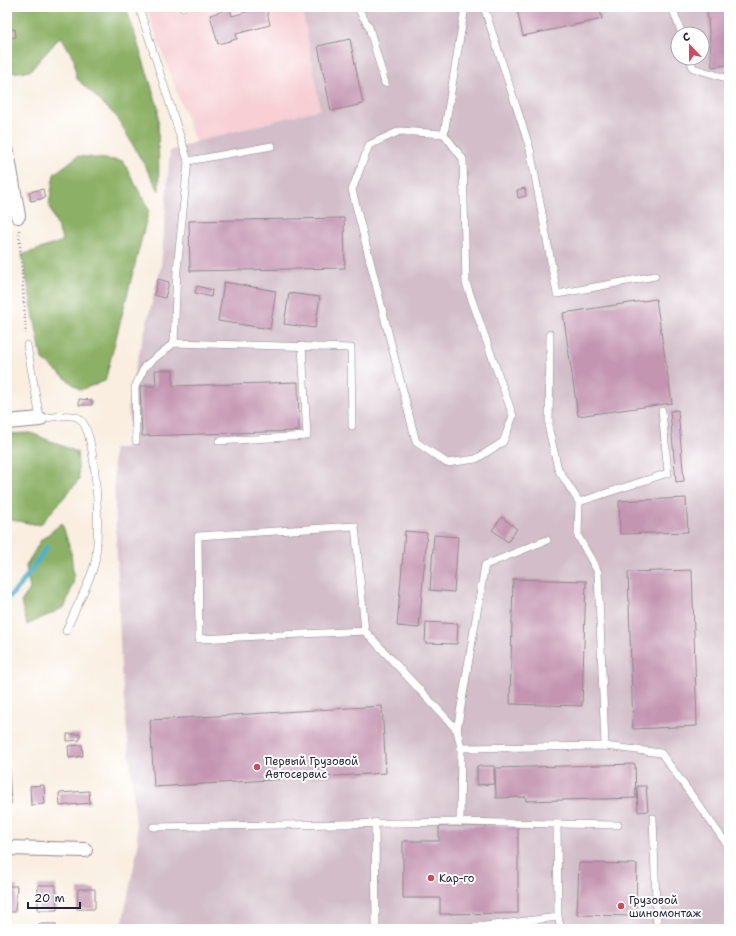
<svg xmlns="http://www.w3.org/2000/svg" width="736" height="936" font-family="'Shantell Sans',sans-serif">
<rect width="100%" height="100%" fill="#fff"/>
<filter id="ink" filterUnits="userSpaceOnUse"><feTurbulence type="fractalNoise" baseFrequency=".025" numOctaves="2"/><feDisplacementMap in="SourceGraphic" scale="8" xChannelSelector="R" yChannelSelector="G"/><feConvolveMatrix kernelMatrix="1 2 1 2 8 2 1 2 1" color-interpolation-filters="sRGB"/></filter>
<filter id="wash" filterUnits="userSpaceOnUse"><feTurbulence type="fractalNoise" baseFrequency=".012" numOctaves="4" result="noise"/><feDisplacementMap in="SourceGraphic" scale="16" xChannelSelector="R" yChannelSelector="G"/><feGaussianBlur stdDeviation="0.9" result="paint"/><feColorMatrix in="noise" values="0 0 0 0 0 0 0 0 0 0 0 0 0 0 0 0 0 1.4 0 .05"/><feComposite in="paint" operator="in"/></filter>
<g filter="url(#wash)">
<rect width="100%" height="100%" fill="#f9eee0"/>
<polygon fill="#f7cfd4" points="146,7 302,7 320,109 195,142"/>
<path fill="#d2bdc8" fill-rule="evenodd" d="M302,7H729V929H121L138,846L121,669L113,449L131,447L128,405L132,381L161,267L170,151L195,142L320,109ZM678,34H702V58H678Z"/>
<g fill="#8cb065" stroke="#576950">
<polygon points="9,7 126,7 158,107 159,191 117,117 76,78 74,59 61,36 30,71 7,73 7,19 11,9"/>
<polygon points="78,156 123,161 149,210 105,381 80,390 42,359 22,255 63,241 49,205 54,174"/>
<polygon points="31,433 77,452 79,480 40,525 11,520 7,515 7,434"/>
<polygon points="62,523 71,552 74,580 65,607 27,625 21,602 30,589 26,566 41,540"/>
</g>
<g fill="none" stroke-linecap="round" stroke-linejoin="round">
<polyline stroke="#4fb1ce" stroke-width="5" points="7,599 20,586 47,547"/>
</g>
<g id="blocks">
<g fill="#c495b1">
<polygon points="253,7 271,7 272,9 267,11 270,25 236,34 237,39 218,44 210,15 230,9 232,16 254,10"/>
<polygon points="533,7 599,7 602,19 523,36 517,10"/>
<polygon points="707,7 729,7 729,65 712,67"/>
<polygon points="15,29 16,37 7,38 7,31"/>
<polygon points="350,39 363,104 331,111 318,46"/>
<polygon points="525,188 526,196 518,198 517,190"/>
<polygon points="43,189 45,198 31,201 29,192"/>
<polygon points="344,218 345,268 190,271 189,221"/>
<polygon points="158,279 169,282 165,298 154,295"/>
<polygon points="224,282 276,291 270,329 218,321"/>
<polygon points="197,286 212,290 211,297 195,293"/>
<polygon points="289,293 320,297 315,328 284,324"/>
<polygon points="656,299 672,403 578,416 563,313"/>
<polygon points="155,370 173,370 173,386 298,382 299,431 142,436 140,386 156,386"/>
<polygon points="79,399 92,400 92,405 79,405"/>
<polygon points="678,410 684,481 676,482 670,411"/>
<polygon points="686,498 688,532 620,534 619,501"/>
<polygon points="502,517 517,529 508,542 492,530"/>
<polygon points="405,531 427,533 419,628 397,626"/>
<polygon points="434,535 458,537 454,592 430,590"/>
<polygon points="692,570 697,726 633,729 628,572"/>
<polygon points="513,579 586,581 582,706 510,704"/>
<polygon points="426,622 458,624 457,644 425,643"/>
<polygon points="382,706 386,773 154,787 150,720"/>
<polygon points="67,734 80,734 80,740 67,741"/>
<polygon points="82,745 83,756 69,758 68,746"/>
<polygon points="635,764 636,798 526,801 526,797 496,798 495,768"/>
<polygon points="477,766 494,766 494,784 477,785"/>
<polygon points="7,769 9,769 11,804 7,804"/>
<polygon points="44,785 45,804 31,805 30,786"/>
<polygon points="637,786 646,786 648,811 638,812"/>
<polygon points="89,791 90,803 60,806 59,793"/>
<polygon points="439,826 518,826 518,913 440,914 440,898 403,898 403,841 439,841"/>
<polygon points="579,863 637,864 636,916 577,915"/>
<polygon points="38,885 56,885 57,910 38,910"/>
<polygon points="7,886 17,886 15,912 7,912"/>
<polygon points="78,889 95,889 95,909 77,909"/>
<rect x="39" y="924" width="17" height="5"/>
</g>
</g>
</g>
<g filter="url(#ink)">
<use href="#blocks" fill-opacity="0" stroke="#8e888e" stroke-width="1"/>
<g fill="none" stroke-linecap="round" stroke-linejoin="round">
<g stroke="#8e888e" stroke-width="8">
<g id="lane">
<polyline points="139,7 188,161 177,270 174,343"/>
<polyline points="182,7 183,7"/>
<polyline points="357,7 369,27 385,83"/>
<polyline points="484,7 530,149 557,294 655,276"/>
<polyline points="672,7 682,34"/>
<polyline points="690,58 693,68 729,79"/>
<polyline points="444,134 400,131 369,145 352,190 416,442 447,463 476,459 503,442 513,416 466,283 463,159 444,134 465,7"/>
<polyline points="188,161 272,146"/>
<polyline points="550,334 549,430 558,469 579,502 578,536 598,572 605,746"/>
<path d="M27,345L40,419C50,418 72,412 80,419C98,434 101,543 94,566C87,588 75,609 66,631"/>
<polyline points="136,441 135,387 145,366 174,343 351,348 352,426"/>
<polyline points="219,441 307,436 302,346"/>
<polyline points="579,502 668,473 662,411"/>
<polyline points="547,540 485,565 457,730 461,748 460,822 557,824 558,917 561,929"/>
<polyline points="365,631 199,639 198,536 355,526 365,631 457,730"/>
<polyline points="461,748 605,746 661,753 729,847"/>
<polyline points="653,818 657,929"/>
<polyline points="375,822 376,929"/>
<polyline points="557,824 618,825"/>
<polyline points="153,827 460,822"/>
<polyline points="460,929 558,917"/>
</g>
</g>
<g stroke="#8e888e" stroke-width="16">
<g id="street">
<polyline points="7,152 18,216"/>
<polyline points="7,422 40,419"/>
<polyline points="7,848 85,850"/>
</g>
</g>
<polyline stroke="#8e888e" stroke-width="2.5" stroke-dasharray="1 3" stroke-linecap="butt" points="19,230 26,334"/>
<use href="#lane" stroke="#fff" stroke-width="7"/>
<use href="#street" stroke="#fff" stroke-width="14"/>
</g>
</g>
<g fill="#d1495b" stroke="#fff" stroke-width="1.5">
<circle cx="257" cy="767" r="4"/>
<circle cx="431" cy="878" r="4"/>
<circle cx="621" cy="906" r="4"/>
</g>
<g text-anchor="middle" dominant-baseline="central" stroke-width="4" stroke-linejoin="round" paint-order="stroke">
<g font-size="11" fill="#22223b" stroke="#fff" text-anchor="start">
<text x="265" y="761">Первый Грузовой<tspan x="265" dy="13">Автосервис</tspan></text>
<text x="439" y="878">Кар-го</text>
<text x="629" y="900">Грузовой<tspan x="629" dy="13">шиномонтаж</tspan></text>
</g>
</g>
<rect width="736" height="936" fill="none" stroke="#fff" stroke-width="24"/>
<g transform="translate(690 46) rotate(338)"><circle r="19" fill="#ffffff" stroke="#a7a7b1"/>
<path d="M0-3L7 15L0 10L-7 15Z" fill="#d1495b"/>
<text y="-6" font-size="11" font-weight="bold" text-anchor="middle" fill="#22223b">С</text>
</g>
<path d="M28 902v6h52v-6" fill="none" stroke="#22223b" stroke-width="2"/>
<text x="34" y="902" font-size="12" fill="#22223b" stroke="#ffffff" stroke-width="3" paint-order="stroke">20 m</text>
</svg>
